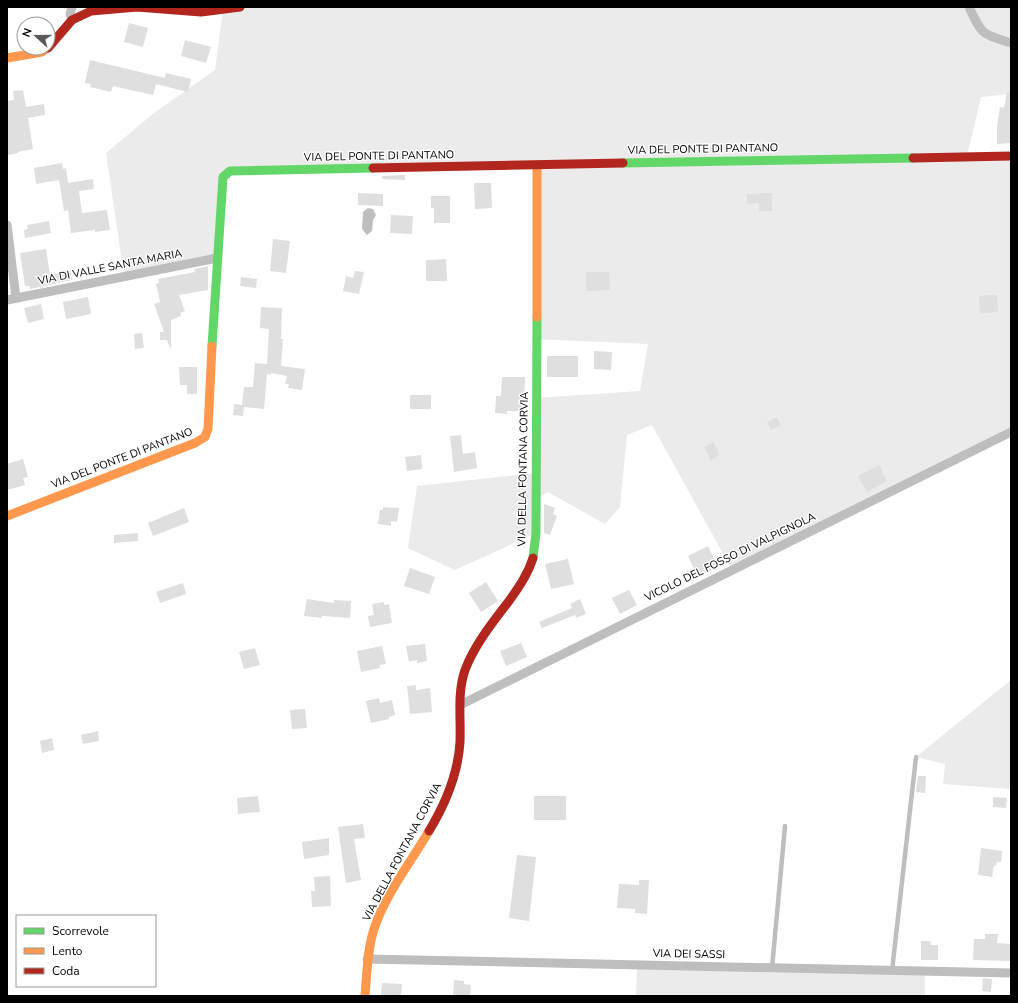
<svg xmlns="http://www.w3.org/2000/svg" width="1018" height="1003" font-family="'Nunito Sans',sans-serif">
<rect width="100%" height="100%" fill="#fff"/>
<g fill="#ebebeb">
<polygon points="240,7 1011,7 1011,94 981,97 967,156 1011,156 1011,432 732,570 652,425 627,435 620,507 605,524 548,492 536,499 536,533 455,570 408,548 417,486 536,473 536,398 640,391 648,344 534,339 537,165 228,173 217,258 124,276 106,153 154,113 215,70 223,10"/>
<polygon points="1011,680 1011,789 943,784 945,764 916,757"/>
<polygon points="637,965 925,971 925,996 636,996"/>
</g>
<polygon fill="#bebebe" points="368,208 373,209 376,215 373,220 372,231 367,235 362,229 363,212"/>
<g fill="#dfdfdf">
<polygon points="129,23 148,28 143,47 124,42"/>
<polygon points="185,40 211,47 206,63 181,56"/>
<polygon points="90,60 165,78 166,73 191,79 188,92 156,84 153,95 113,86 111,92 90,87 91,84 85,83"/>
<polygon points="23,90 26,107 44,104 45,115 28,118 33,149 18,152 18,153 8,155 7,101 14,100 13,91"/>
<polygon points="1007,92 1011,92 1011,143 997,144 997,126 1000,107 1004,108"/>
<polygon points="62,163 63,169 66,168 68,183 93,179 94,189 79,191 82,213 107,210 110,230 95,232 95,230 71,233 68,210 64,211 59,180 36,184 34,168"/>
<polygon points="405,175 405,180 382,179 382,176"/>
<polygon points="474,183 491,183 492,208 475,209"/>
<polygon points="358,193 383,194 383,206 358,205"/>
<polygon points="759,193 772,193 772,211 759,211 759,203 747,204 747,194 759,194"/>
<polygon points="431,196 450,196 450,223 434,223 434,208 431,208"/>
<polygon points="391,215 413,216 412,234 390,233"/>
<polygon points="49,221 51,233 25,238 24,230 28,229 27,225"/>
<polygon points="273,239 290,241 286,273 270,271"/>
<polygon points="46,249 50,275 71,271 72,280 30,289 30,286 25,286 20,253"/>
<polygon points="446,259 447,281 426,281 426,260"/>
<polygon points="208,266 208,290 179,295 185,311 180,313 181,316 171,320 171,347 170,348 167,340 160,340 160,332 164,332 154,304 160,302 156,284 159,283 158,279 195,272 194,269"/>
<polygon points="355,271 364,272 359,294 343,291 346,276 353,278"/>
<polygon points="586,272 609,272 610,290 586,291"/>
<polygon points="241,277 257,279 256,288 240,286"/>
<polygon points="997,295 998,312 980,313 979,296"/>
<polygon points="88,297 91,314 66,319 63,302"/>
<polygon points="41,304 44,319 28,323 24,308"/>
<polygon points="261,307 282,308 281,339 283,339 281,366 305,369 302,390 288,388 289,384 285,384 287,376 271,373 271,375 267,374 264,409 244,407 243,416 233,415 234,404 242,405 244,387 253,387 255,363 267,364 269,329 260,328"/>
<polygon points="142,333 144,348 135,349 134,334"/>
<polygon points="594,351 612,352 611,370 594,369"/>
<rect x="547" y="356" width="31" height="21"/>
<polygon points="179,367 197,367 197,394 187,394 187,385 180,385"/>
<polygon points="502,377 525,377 524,411 507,411 507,414 495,413 496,396 501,396"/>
<rect x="410" y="395" width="21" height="14"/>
<polygon points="777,417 781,425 771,430 767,422"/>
<polygon points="461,435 463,454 475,452 477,468 454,472 450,436"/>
<polygon points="713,442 720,455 711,460 704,447"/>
<polygon points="421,455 422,469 407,471 405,457"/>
<polygon points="23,459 28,477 23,478 25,485 7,490 7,464"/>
<polygon points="879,465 887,481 867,492 858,476"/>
<polygon points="544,504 555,508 553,514 557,516 550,535 544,533"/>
<polygon points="383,507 399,508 397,522 391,521 391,526 378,524 380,510 383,510"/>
<polygon points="184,508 189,522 153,536 148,523"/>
<polygon points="138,533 138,541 114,543 114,535"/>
<polygon points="708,546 718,567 698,577 688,556"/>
<polygon points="568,559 574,584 551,589 545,564"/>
<polygon points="410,568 435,577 429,594 404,586"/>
<polygon points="486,582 498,601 481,612 469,593"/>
<polygon points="183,583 186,594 160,603 156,592"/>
<polygon points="629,590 637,605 620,614 612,598"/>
<polygon points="307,599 334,603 334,600 351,601 350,618 322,616 322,618 304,616"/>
<polygon points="580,599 586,614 576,618 575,615 542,628 539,622 572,608 570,604"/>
<polygon points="384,602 384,605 389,604 392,623 370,627 368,616 374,615 372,604"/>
<polygon points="521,643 527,657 506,666 500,651"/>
<polygon points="425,644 427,661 417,663 417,660 409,662 406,646"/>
<polygon points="382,646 386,664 379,665 380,668 361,672 357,651"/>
<polygon points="255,648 260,665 244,669 239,652"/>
<polygon points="416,685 416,690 430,688 432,712 410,714 407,686"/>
<polygon points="379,698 380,703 392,700 395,715 389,717 389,719 371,723 366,701"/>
<polygon points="305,709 307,728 292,729 290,710"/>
<polygon points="98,731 99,741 83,744 81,735"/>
<polygon points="52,738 54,750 42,753 40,741"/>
<polygon points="918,776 926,776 925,793 916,792"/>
<polygon points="258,796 260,812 238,814 237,798"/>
<rect x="534" y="796" width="32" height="24"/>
<polygon points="993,797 1007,798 1006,808 993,807"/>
<polygon points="363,824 365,838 354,839 361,880 346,883 338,827"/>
<polygon points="329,838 329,855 304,859 302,842"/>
<polygon points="981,848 1002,851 1001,862 997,862 996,866 994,865 992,877 978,875"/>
<polygon points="517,855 536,857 529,921 509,918"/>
<polygon points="330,876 331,906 312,907 311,891 315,891 314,877"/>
<polygon points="639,880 649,880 647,914 635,913 635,909 617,908 619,884 639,885"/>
<polygon points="985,934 998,934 997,943 1011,944 1011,961 973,960 974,939 985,939"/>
<polygon points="921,941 930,941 931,945 938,945 938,960 921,960"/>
<polygon points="983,978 992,979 991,992 982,991"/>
<polygon points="454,980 464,981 464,984 471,985 470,996 453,996"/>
<polygon points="382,983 402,984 401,996 381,996"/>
</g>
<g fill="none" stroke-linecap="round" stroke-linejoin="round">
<g stroke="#bebebe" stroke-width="4.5">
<polyline points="772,968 785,826"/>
<polyline points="892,971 916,757"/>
</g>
<g stroke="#bebebe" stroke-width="9">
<polyline points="72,7 70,14 72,20"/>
<path d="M969,7C982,35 982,34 1011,43"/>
<polyline points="7,225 16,298"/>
<polyline points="7,300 217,258"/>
<polyline points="460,705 1011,432"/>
<polyline points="367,959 1011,973"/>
</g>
<g stroke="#63d668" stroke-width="9">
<polyline points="623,163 913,158"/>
<polyline points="212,346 223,177 230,171 373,168"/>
<polyline points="533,558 536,533 537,317"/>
</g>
<g stroke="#ff974d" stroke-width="9">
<polyline points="7,58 42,52 47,48"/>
<polyline points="537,317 537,165"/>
<polyline points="7,516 195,443 205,437 208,429 212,346"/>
<path d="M365,996C367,974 367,951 374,929C385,895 411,862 429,831"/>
</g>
<g stroke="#b3261e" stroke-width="9">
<polyline points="48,48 72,20 91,11 137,7 201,12 240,7"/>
<polyline points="913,158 1011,156"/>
<polyline points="373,168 623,163"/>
<path d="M429,831C446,803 458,775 460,742C461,718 457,693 465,670C475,644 493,622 509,601C519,587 528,574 533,558"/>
</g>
</g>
<g text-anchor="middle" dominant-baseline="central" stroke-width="3" stroke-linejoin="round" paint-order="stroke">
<g font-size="11" fill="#000" stroke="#fff">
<text transform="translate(703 149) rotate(-1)">VIA DEL PONTE DI PANTANO</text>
<text transform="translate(379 156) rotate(-1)">VIA DEL PONTE DI PANTANO</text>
<text transform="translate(110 267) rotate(-11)">VIA DI VALLE SANTA MARIA</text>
<text transform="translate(122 458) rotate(-21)">VIA DEL PONTE DI PANTANO</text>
<text transform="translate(523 469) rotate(-89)">VIA DELLA FONTANA CORVIA</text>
<text transform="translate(730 557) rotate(-26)">VICOLO DEL FOSSO DI VALPIGNOLA</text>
<text transform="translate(402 852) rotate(-62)">VIA DELLA FONTANA CORVIA</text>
<text transform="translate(689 954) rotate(1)">VIA DEI SASSI</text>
</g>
</g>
<rect width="1018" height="1003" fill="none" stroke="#000000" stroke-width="16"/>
<rect x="16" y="915" width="140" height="72" fill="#ffffff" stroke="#999999"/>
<rect x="24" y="928" width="20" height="6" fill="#63d668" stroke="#999999"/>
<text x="52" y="935" font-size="12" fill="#000000">Scorrevole</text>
<rect x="24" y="948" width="20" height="6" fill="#ff974d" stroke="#999999"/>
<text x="52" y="955" font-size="12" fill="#000000">Lento</text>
<rect x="24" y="968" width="20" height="6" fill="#b3261e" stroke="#999999"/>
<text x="52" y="975" font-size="12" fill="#000000">Coda</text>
<g transform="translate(36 36) rotate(291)"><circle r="19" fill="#ffffff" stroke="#999999"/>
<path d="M0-3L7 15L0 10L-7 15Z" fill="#595959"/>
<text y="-6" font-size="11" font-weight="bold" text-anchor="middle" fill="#000000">N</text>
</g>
</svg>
